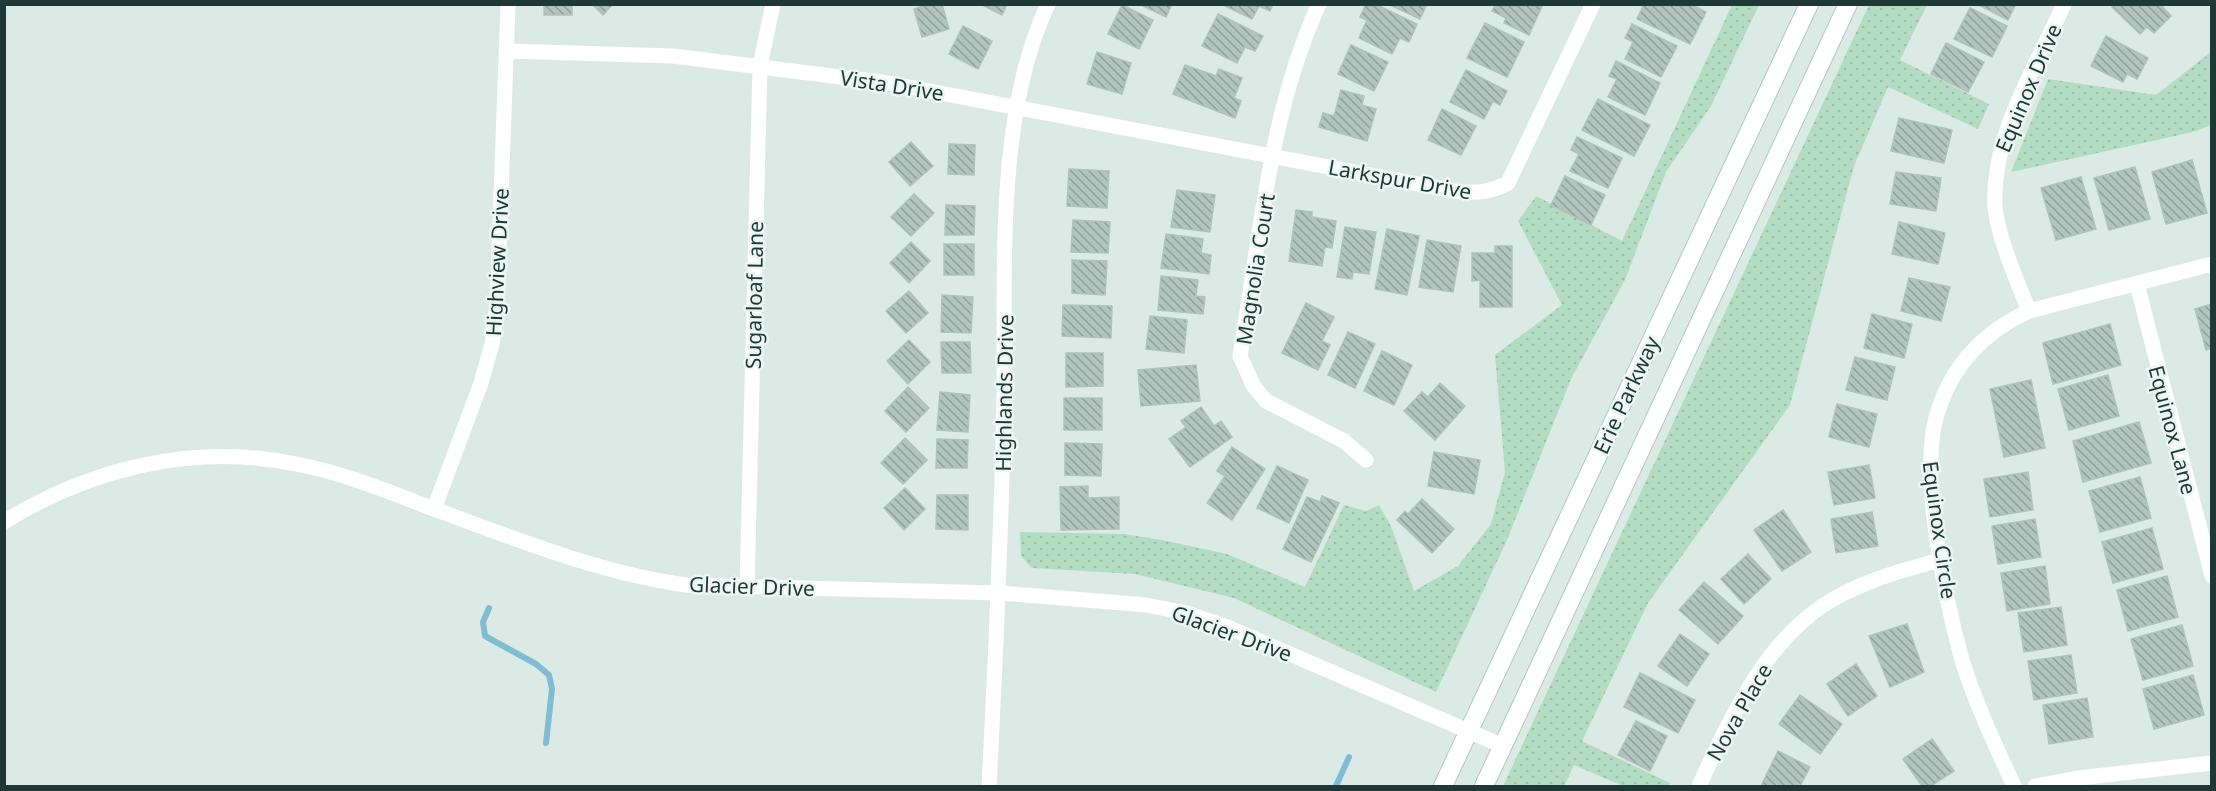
<svg xmlns="http://www.w3.org/2000/svg" width="2216" height="791" font-family="'Noto Sans',sans-serif">
<defs>
<pattern id="park-dots" width="8" height="8" patternUnits="userSpaceOnUse" patternTransform="scale(1.5)"><rect width="8" height="8" fill="#b3ddc3"/><path d="M2 2h.1M6 6h.1" fill="none" stroke="#9abea8" stroke-width="1.8" stroke-linecap="round"/></pattern>
<pattern id="building-back-hatch" width="6" height="6" patternUnits="userSpaceOnUse" patternTransform="scale(1.5)"><rect width="6" height="6" fill="#b2c4be"/><path d="M-1 5l2 2M0 0l6 6M5-1l2 2" fill="none" stroke="#90a09b"/></pattern>
</defs>
<rect width="100%" height="100%" fill="#dceae5"/>
<g fill="url(#park-dots)">
<polygon points="1732,5 1759,5 1711,106 1666,172 1625,280 1571,379 1507,540 1436,692 1234,598 1135,574 1032,568 1021,556 1020,532 1124,534 1162,540 1227,554 1305,587 1344,505 1366,511 1379,505 1391,526 1414,591 1458,566 1491,524 1505,472 1495,355 1562,305 1518,221 1536,196 1622,241"/>
<polygon points="1869,5 1927,5 1900,60 1989,104 1978,129 1888,87 1854,166 1790,405 1648,603 1582,741 1670,783 1668,786 1623,786 1574,765 1564,786 1503,786"/>
<polygon points="2211,52 2211,125 2193,132 2011,172 2048,79 2156,95"/>
</g>
<g fill="none" stroke-linecap="round" stroke-linejoin="round">
<g stroke="#80bcd3" stroke-width="6">
<polyline points="489,608 483,622 485,636 536,664 549,675 552,689 546,743"/>
<polyline points="1336,786 1349,757"/>
</g>
</g>
<g fill="url(#building-back-hatch)" stroke="#afc3bd" stroke-width="1.5">
<rect x="544" y="4" width="28" height="11"/>
<polygon points="592,4 613,4 603,15"/>
<polygon points="928,4 942,4 949,29 922,37 914,9"/>
<polygon points="980,4 1007,4 1002,15"/>
<polygon points="1139,4 1172,4 1166,17"/>
<polygon points="1221,4 1273,4 1270,11 1259,6 1252,19"/>
<polygon points="1366,4 1375,4 1417,24 1409,42 1400,38 1392,54 1359,38 1367,20 1360,17"/>
<polygon points="1388,4 1427,4 1420,19"/>
<polygon points="1496,4 1543,4 1529,35 1504,23 1506,18 1492,11"/>
<polygon points="1644,4 1691,4 1706,12 1690,44 1637,19"/>
<polygon points="1977,4 2016,4 2008,20"/>
<polygon points="2115,4 2160,4 2171,16 2154,33 2147,27 2140,34 2112,7"/>
<polygon points="1122,5 1153,20 1139,49 1108,34"/>
<polygon points="1970,8 2007,26 1992,57 1954,39"/>
<polygon points="1218,14 1263,36 1255,51 1245,47 1237,63 1202,46"/>
<polygon points="1485,23 1524,42 1507,77 1467,58"/>
<polygon points="1632,24 1677,46 1661,77 1625,59 1633,42 1625,38"/>
<polygon points="963,26 992,41 978,69 949,54"/>
<polygon points="2106,36 2148,58 2137,79 2127,74 2123,82 2091,66"/>
<polygon points="1946,43 1984,62 1968,92 1931,74"/>
<polygon points="1351,45 1388,62 1374,91 1338,74"/>
<polygon points="1097,52 1131,63 1122,94 1087,84"/>
<polygon points="1616,61 1660,83 1645,115 1608,97 1617,79 1609,76"/>
<polygon points="1185,65 1216,76 1219,69 1242,78 1234,98 1241,101 1235,118 1173,94"/>
<polygon points="1466,70 1507,91 1500,105 1493,101 1484,119 1450,102"/>
<polygon points="1341,90 1364,96 1362,105 1376,109 1367,141 1319,127 1323,113 1334,116"/>
<polygon points="1598,99 1650,125 1634,156 1582,130"/>
<polygon points="1442,109 1476,126 1461,155 1428,140"/>
<polygon points="1899,118 1952,130 1944,163 1891,151"/>
<polygon points="1577,137 1622,158 1608,188 1570,171 1579,154 1571,150"/>
<polygon points="911,142 933,166 910,186 889,162"/>
<polygon points="949,144 975,145 974,175 948,174"/>
<polygon points="2192,160 2207,213 2166,224 2152,172"/>
<polygon points="2135,167 2150,219 2109,230 2094,178"/>
<polygon points="1069,169 1109,171 1107,208 1067,206"/>
<polygon points="1896,172 1941,178 1936,211 1890,204"/>
<polygon points="1565,176 1605,195 1591,225 1551,205"/>
<polygon points="2081,177 2096,229 2056,240 2041,188"/>
<polygon points="1177,190 1215,195 1210,232 1171,227"/>
<polygon points="914,194 934,213 911,236 891,217"/>
<polygon points="946,205 975,206 974,235 945,235"/>
<polygon points="1296,210 1312,212 1312,217 1336,221 1332,248 1325,247 1322,266 1289,261"/>
<polygon points="1073,220 1110,222 1108,253 1071,252"/>
<polygon points="1899,222 1945,233 1938,264 1892,254"/>
<polygon points="1345,227 1376,232 1369,274 1353,272 1352,279 1337,277"/>
<polygon points="1387,229 1419,236 1407,295 1375,289"/>
<polygon points="1166,234 1203,239 1201,253 1211,255 1209,274 1161,268"/>
<polygon points="1427,240 1461,246 1453,292 1419,287"/>
<polygon points="911,242 930,261 909,283 890,263"/>
<rect x="944" y="244" width="30" height="31"/>
<polygon points="1495,246 1512,246 1512,307 1480,307 1480,280 1472,281 1472,253 1495,253"/>
<polygon points="1072,260 1107,261 1105,295 1072,293"/>
<polygon points="1161,276 1198,280 1196,296 1205,297 1203,314 1158,310"/>
<polygon points="1909,278 1950,287 1941,321 1901,311"/>
<polygon points="909,291 928,313 906,333 886,311"/>
<polygon points="942,295 973,297 971,333 941,332"/>
<polygon points="1306,303 1334,317 1322,341 1330,345 1318,370 1282,353"/>
<polygon points="2212,304 2212,348 2206,350 2195,309"/>
<polygon points="1063,305 1112,306 1111,338 1062,336"/>
<polygon points="1872,314 1912,324 1904,358 1864,348"/>
<polygon points="1150,316 1187,320 1184,353 1146,349"/>
<polygon points="2110,324 2121,365 2053,384 2043,343"/>
<polygon points="1348,332 1375,344 1355,388 1328,375"/>
<polygon points="909,340 930,362 908,384 887,361"/>
<polygon points="941,342 970,342 971,373 942,373"/>
<polygon points="1382,351 1412,365 1394,405 1364,391"/>
<polygon points="1066,353 1103,353 1103,386 1066,387"/>
<polygon points="1855,357 1895,367 1887,400 1846,390"/>
<polygon points="1196,365 1200,401 1141,406 1138,370"/>
<polygon points="2108,375 2119,416 2069,430 2058,389"/>
<polygon points="2031,380 2045,448 2004,457 1990,389"/>
<polygon points="1440,383 1465,406 1435,440 1404,411 1422,392 1428,397"/>
<polygon points="908,387 929,408 906,432 885,411"/>
<polygon points="940,392 970,395 968,432 937,430"/>
<rect x="1064" y="398" width="38" height="32"/>
<polygon points="1837,404 1877,414 1869,447 1829,437"/>
<polygon points="1201,407 1214,426 1221,421 1232,437 1190,467 1169,439 1186,427 1181,421"/>
<polygon points="2139,422 2151,463 2083,482 2073,441"/>
<polygon points="905,438 927,460 903,484 881,463"/>
<polygon points="937,439 968,440 967,468 936,468"/>
<polygon points="1065,443 1102,444 1101,476 1065,475"/>
<polygon points="1232,447 1265,469 1232,520 1207,503 1225,476 1217,471"/>
<polygon points="1434,452 1480,460 1474,494 1428,486"/>
<polygon points="1869,465 1875,498 1834,505 1828,472"/>
<polygon points="1277,466 1308,480 1289,523 1257,508"/>
<polygon points="2028,472 2033,510 1990,517 1984,479"/>
<polygon points="2140,477 2151,518 2100,532 2089,491"/>
<polygon points="1088,486 1088,498 1119,497 1119,529 1061,530 1060,487"/>
<polygon points="905,488 925,509 904,530 884,508"/>
<polygon points="937,495 968,495 968,530 936,529"/>
<polygon points="1322,496 1339,503 1311,562 1283,549 1307,497 1320,502"/>
<polygon points="1422,499 1454,529 1432,553 1397,520 1405,511 1408,514"/>
<polygon points="1783,510 1811,552 1782,571 1754,530"/>
<polygon points="1872,512 1878,546 1836,553 1831,519"/>
<polygon points="2035,519 2041,557 1998,564 1992,526"/>
<polygon points="2152,528 2163,569 2113,583 2102,542"/>
<polygon points="1748,554 1771,579 1744,604 1721,579"/>
<polygon points="2045,566 2050,604 2007,611 2001,573"/>
<polygon points="2167,576 2178,617 2128,631 2117,590"/>
<polygon points="1704,582 1743,616 1718,644 1679,610"/>
<polygon points="2061,607 2067,645 2024,652 2018,613"/>
<polygon points="1907,624 1924,672 1890,687 1869,636"/>
<polygon points="2182,625 2193,666 2143,680 2131,639"/>
<polygon points="1680,634 1709,654 1687,686 1658,666"/>
<polygon points="2071,655 2077,693 2034,700 2028,661"/>
<polygon points="1856,664 1877,696 1848,716 1827,684"/>
<polygon points="1640,673 1695,700 1678,733 1624,707"/>
<polygon points="2193,675 2204,715 2154,729 2143,689"/>
<polygon points="1800,695 1842,724 1820,754 1779,724"/>
<polygon points="2087,698 2093,737 2049,744 2043,705"/>
<polygon points="1636,721 1667,736 1650,771 1618,755"/>
<polygon points="1932,739 1954,771 1931,786 1922,786 1903,759"/>
<polygon points="1778,751 1810,767 1800,786 1761,786"/>
</g>
<g fill="none" stroke-linecap="round" stroke-linejoin="round">
<g stroke="#afcac3" stroke-width="20">
<g id="secondary">
<polyline points="1443,786 1809,4"/>
<polyline points="1484,786 1848,4"/>
</g>
</g>
<g stroke="#fff" stroke-width="15">
<path d="M1319,4C1269,113 1260,239 1240,356L1254,387L1266,401L1344,441L1366,460"/>
<path d="M507,51L673,56L888,83L1460,192C1478,193 1491,192 1508,183L1593,4"/>
<polyline points="2137,284 2212,576"/>
<path d="M2029,311C2018,283 1997,236 1995,206C1992,134 2035,69 2064,4"/>
<polyline points="434,509 481,383 492,344 497,304 508,4"/>
<path d="M4,522C91,468 195,443 296,464C344,473 389,492 434,509C516,539 599,573 686,585L1000,593L1146,605L1187,613L1225,626L1503,746"/>
<polyline points="747,587 760,66 773,4"/>
<path d="M989,786C996,658 1001,530 1004,402C1006,276 994,119 1048,4"/>
<path d="M1699,786C1731,717 1767,635 1837,597C1870,579 1906,569 1941,560"/>
<path d="M2014,786C1997,749 1974,700 1962,660C1945,598 1917,468 1939,408C1954,363 1986,331 2029,311L2212,264"/>
<polyline points="2035,786 2078,778 2212,763"/>
</g>
<use href="#secondary" stroke="#fff" stroke-width="18"/>
</g>
<g text-anchor="middle" dominant-baseline="central" stroke-width="5" stroke-linejoin="round" paint-order="stroke">
<g font-size="21" fill="#1e3935" stroke="#ecf6f2">
<text transform="translate(892 85) rotate(9)">Vista Drive</text>
<text transform="translate(2028 88) rotate(-67)">Equinox Drive</text>
<text transform="translate(1400 179) rotate(10)">Larkspur Drive</text>
<text transform="translate(497 262) rotate(-87)">Highview Drive</text>
<text transform="translate(1255 269) rotate(-81)">Magnolia Court</text>
<text transform="translate(754 295) rotate(-89)">Sugarloaf Lane</text>
<text transform="translate(1004 393) rotate(-89)">Highlands Drive</text>
<text transform="translate(1626 395) rotate(-65)">Erie Parkway</text>
<text transform="translate(2173 430) rotate(75)">Equinox Lane</text>
<text transform="translate(1940 530) rotate(82)">Equinox Circle</text>
<text transform="translate(752 586) rotate(2)">Glacier Drive</text>
<text transform="translate(1232 633) rotate(20)">Glacier Drive</text>
<text transform="translate(1739 712) rotate(-60)">Nova Place</text>
</g>
</g>
<rect width="2216" height="791" fill="none" stroke="#1e3935" stroke-width="12"/>
</svg>
